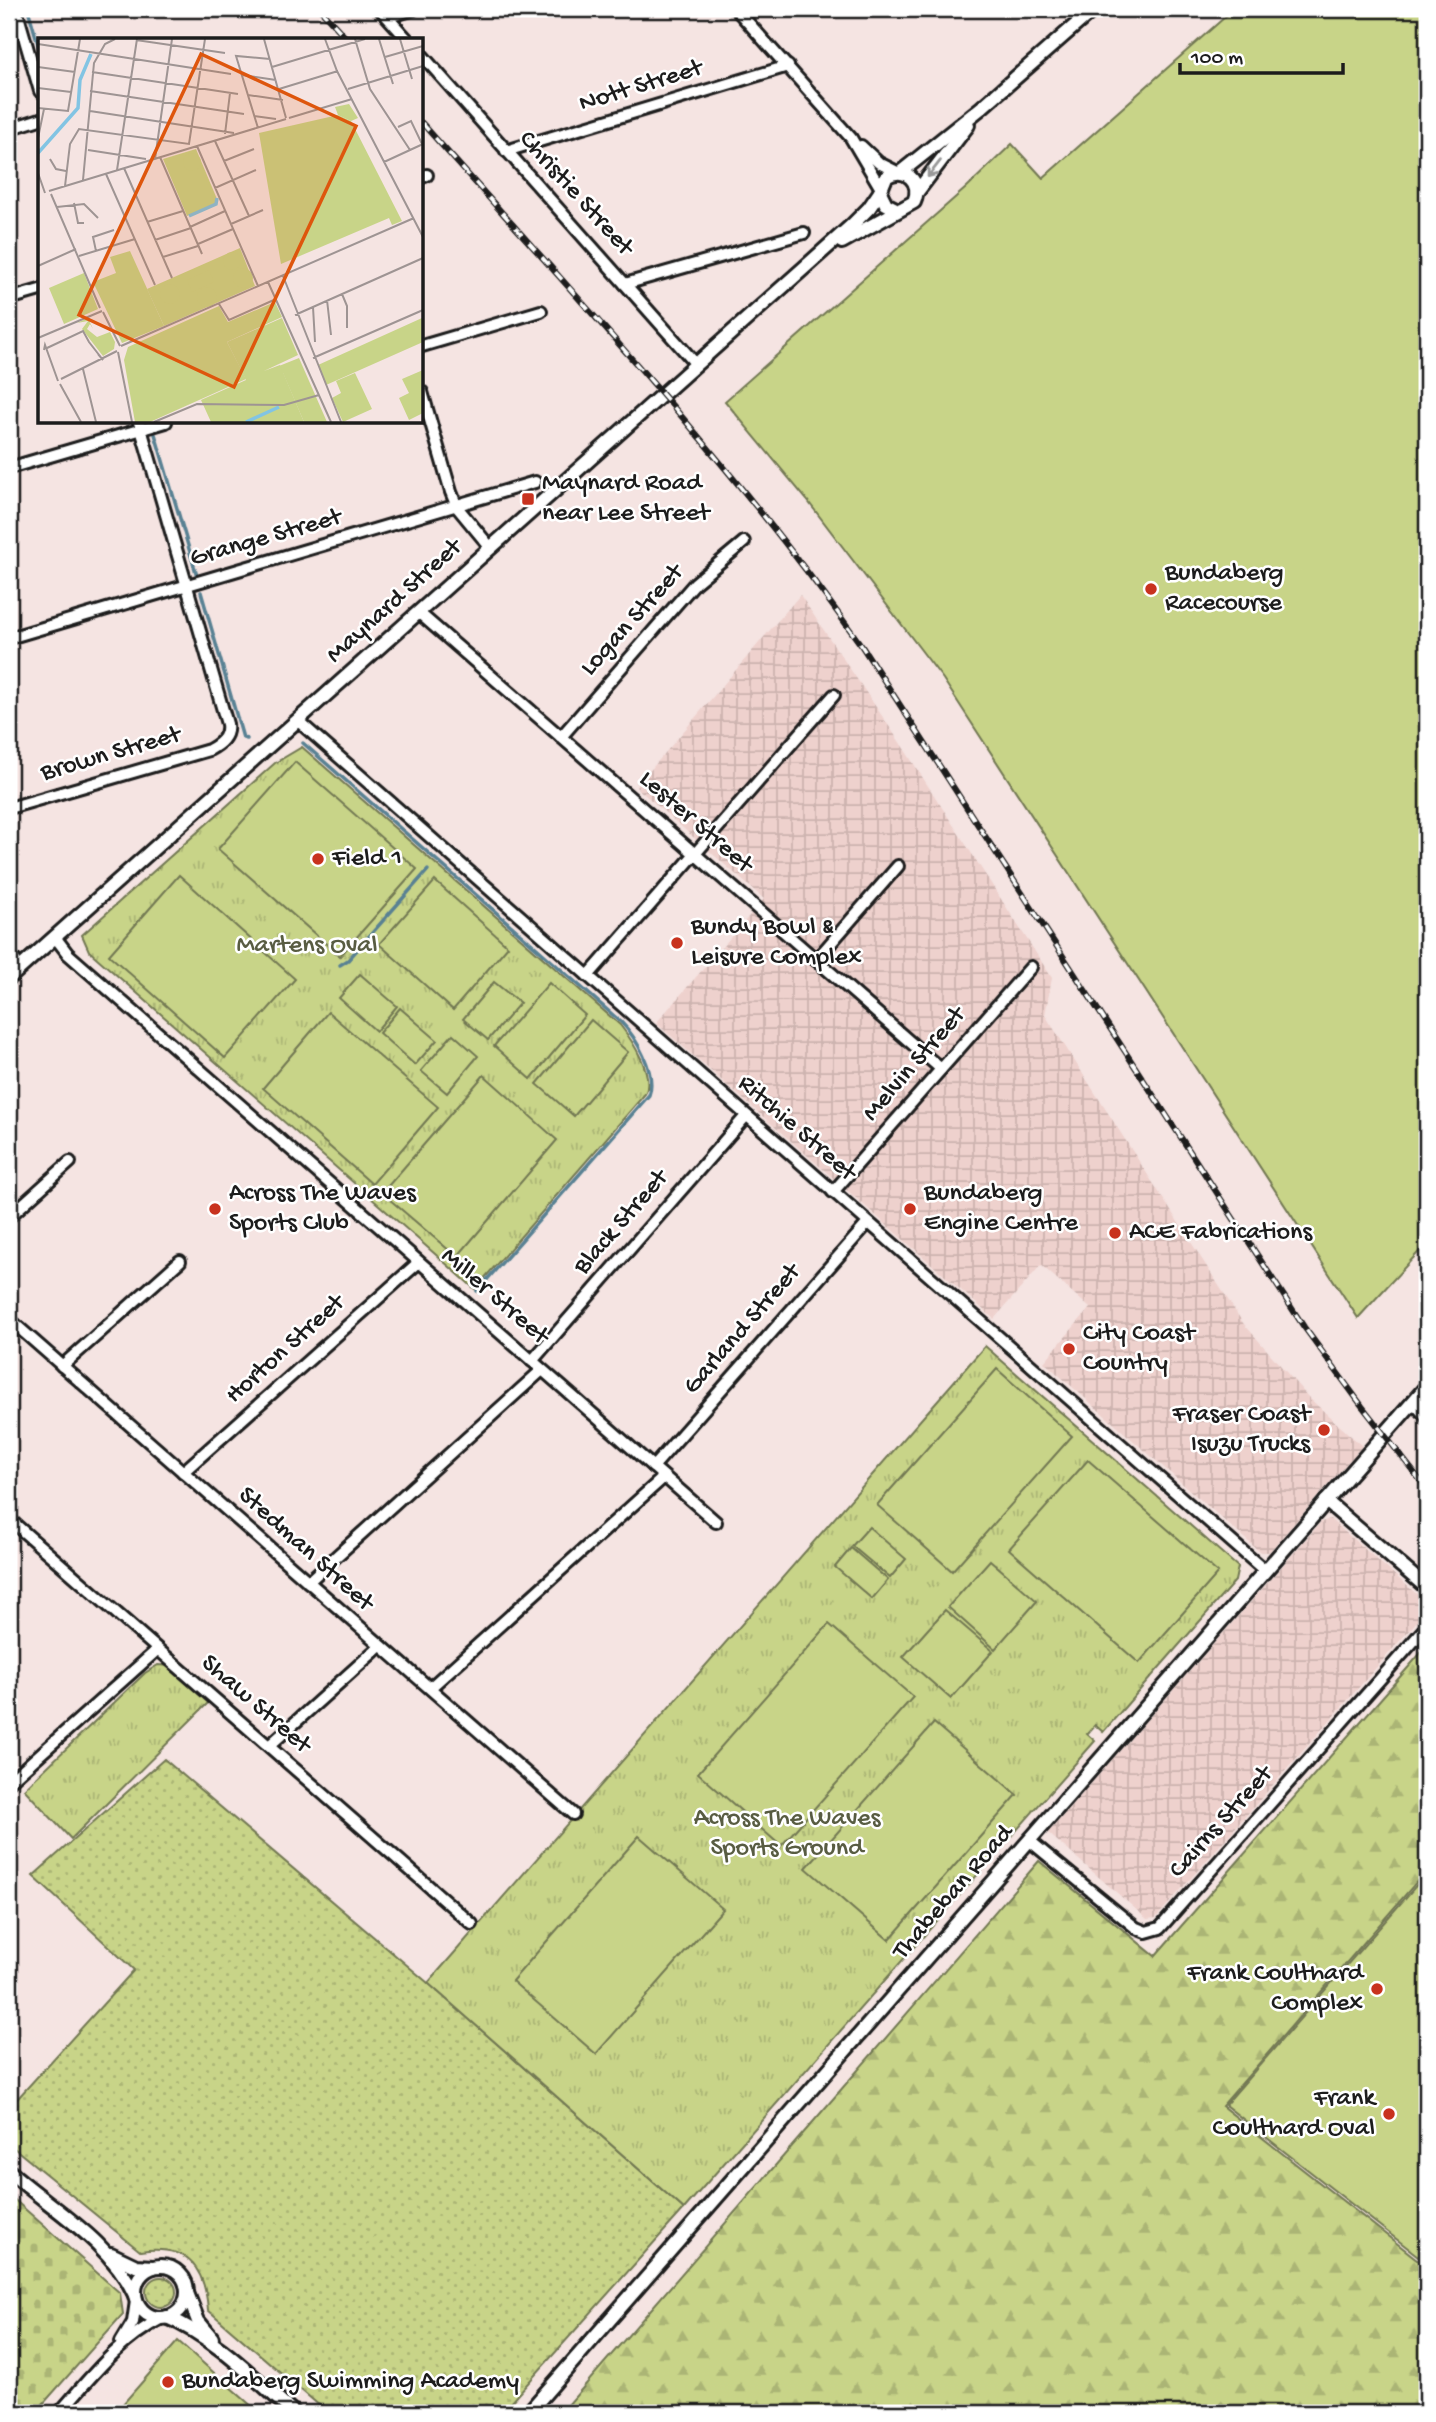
<svg xmlns="http://www.w3.org/2000/svg" width="1436" height="2422" font-family="'Gochi Hand',sans-serif">
<defs>
<pattern id="industrial-grid" width="8" height="8" patternUnits="userSpaceOnUse" patternTransform="scale(1.75)"><rect width="8" height="8" fill="#eed1cd"/><path d="M0 4h8M4 0v8" fill="none" stroke="#ccb3af"/></pattern>
<pattern id="grass-dots" width="8" height="8" patternUnits="userSpaceOnUse" patternTransform="scale(1.75)"><rect width="8" height="8" fill="#c8d488"/><path d="M2 2h.1M6 6h.1" fill="none" stroke="#abb575" stroke-width="1.8" stroke-linecap="round"/></pattern>
<pattern id="forest-firs" width="22" height="20" patternUnits="userSpaceOnUse" patternTransform="scale(1.75)"><rect width="22" height="20" fill="#c8d488"/><path d="M5 1l3.5 6h-7zM16 11l3.5 6h-7z" fill="#abb575"/></pattern>
<pattern id="cemetery-stones" width="16" height="16" patternUnits="userSpaceOnUse" patternTransform="scale(1.75)"><rect width="16" height="16" fill="#c8d488"/><path d="M2 7V4a2 2 0 0 1 4 0v3zM10 15v-3a2 2 0 0 1 4 0v3z" fill="#abb575"/></pattern>
<pattern id="park-tufts" width="24" height="20" patternUnits="userSpaceOnUse" patternTransform="scale(1.75)"><rect width="24" height="20" fill="#c8d488"/><path d="M3 7l-1-3M5 7V3M7 7l1-3M15 17l-1-3M17 17v-4M19 17l1-3" fill="none" stroke="#abb575"/></pattern>
</defs>
<rect width="100%" height="100%" fill="#f5e4e2"/>
<filter id="ink" filterUnits="userSpaceOnUse"><feTurbulence type="fractalNoise" baseFrequency=".0143" numOctaves="2"/><feDisplacementMap in="SourceGraphic" scale="14" xChannelSelector="R" yChannelSelector="G"/><feConvolveMatrix kernelMatrix="1 2 1 2 8 2 1 2 1" color-interpolation-filters="sRGB"/></filter>
<g filter="url(#ink)">
<g fill="url(#industrial-grid)">
<polygon points="800,595 901,744 1052,978 1045,1015 1243,1323 1309,1398 1362,1446 1269,1552 1260,1552 1044,1362 1090,1308 1041,1265 994,1319 656,1023 764,899 636,787"/>
<polygon points="1330,1519 1427,1603 1427,1610 1156,1918 1147,1919 1048,1833 1321,1522"/>
</g>
<g fill="url(#grass-dots)" stroke="#727852" stroke-width="2">
<path d="M164,1759L428,1983L684,2209L501,2413H328L208,2310C205,2266 186,2244 140,2251L9,2144V2108L134,1970L33,1876Z"/>
<circle cx="161" cy="2292" r="15"/>
</g>
<polygon fill="url(#forest-firs)" stroke="#727852" stroke-width="2" points="1427,1646 1427,1870 1222,2106 1427,2267 1427,2408 1423,2413 561,2413 1039,1861 1155,1956"/>
<polygon fill="url(#cemetery-stones)" stroke="#727852" stroke-width="2" points="9,2195 120,2293 123,2314 35,2413 9,2413"/>
<g fill="url(#park-tufts)" stroke="#727852" stroke-width="2">
<path d="M302,747L620,1025C632,1040 655,1075 645,1094L475,1289L89,951L82,935L275,763Z"/>
<polygon points="985,1346 1238,1567 1235,1581 1103,1732 1095,1725 1087,1734 1095,1741 684,2209 428,1983"/>
<polygon points="158,1665 171,1666 210,1701 71,1839 24,1789 145,1673"/>
</g>
<g fill="#c8d488" stroke="#727852" stroke-width="2">
<polygon points="1234,9 1420,9 1427,14 1427,1243 1358,1318 943,679 807,500 725,401 966,188 1012,144 1043,178"/>
<polygon points="295,762 417,869 340,956 218,849"/>
<polygon points="179,875 295,979 225,1058 109,955"/>
<polygon points="435,881 508,946 453,1010 379,944"/>
<polygon points="360,974 397,1006 376,1031 339,998"/>
<polygon points="494,982 520,1003 488,1040 463,1019"/>
<polygon points="549,983 585,1015 531,1079 494,1046"/>
<polygon points="400,1008 437,1040 415,1065 379,1033"/>
<polygon points="328,1012 438,1107 372,1184 263,1088"/>
<polygon points="591,1020 628,1052 574,1116 537,1084"/>
<polygon points="453,1034 478,1056 447,1093 421,1071"/>
<polygon points="484,1075 557,1140 457,1257 382,1193"/>
<polygon points="997,1369 1072,1436 952,1571 877,1505"/>
<polygon points="1088,1460 1218,1573 1139,1663 1009,1549"/>
<polygon points="869,1527 906,1559 890,1578 852,1546"/>
<polygon points="851,1548 888,1580 872,1599 835,1567"/>
<polygon points="990,1560 1037,1601 995,1649 948,1607"/>
<polygon points="945,1610 993,1651 951,1699 903,1657"/>
<polygon points="829,1624 913,1697 781,1846 698,1773"/>
<polygon points="934,1723 1017,1795 889,1940 806,1868"/>
<polygon points="639,1836 723,1909 596,2054 512,1981"/>
<polygon points="1427,1873 1427,2263 1225,2105"/>
<polygon points="178,2341 255,2409 252,2413 115,2413"/>
</g>
<g fill="none" stroke-linecap="round" stroke-linejoin="round">
<g stroke="#598193" stroke-width="3.5">
<polyline points="28,9 40,51"/>
<polyline points="155,434 197,576"/>
<polyline points="201,592 243,738 247,739"/>
<path d="M303,743L621,1022C636,1037 657,1073 649,1095L477,1291"/>
<polyline points="340,965 348,960 428,870"/>
</g>
<g stroke="#1c1c1c" stroke-width="16">
<g id="minor">
<polyline points="16,9 40,91"/>
<polyline points="380,9 408,40"/>
<polyline points="736,9 851,138 880,187"/>
<polyline points="388,17 414,9"/>
<polyline points="422,55 695,363"/>
<polyline points="9,129 40,119"/>
<polyline points="861,146 879,163 897,172"/>
<polyline points="506,151 788,66"/>
<polyline points="422,177 427,175"/>
<polyline points="625,284 804,233"/>
<polyline points="9,299 40,290"/>
<polyline points="422,346 541,311"/>
<polyline points="422,392 451,492 457,507 490,547"/>
<polyline points="9,468 166,422"/>
<polyline points="418,612 941,1069"/>
<polyline points="9,638 535,482"/>
<polyline points="297,720 1265,1571"/>
<polyline points="561,737 695,583 744,542"/>
<path d="M9,808L209,750C220,744 229,737 227,724L139,422"/>
<polyline points="55,937 68,954 716,1522"/>
<polyline points="9,952 20,968"/>
<polyline points="816,960 898,866"/>
<polyline points="588,976 834,695"/>
<polyline points="833,1192 1031,967"/>
<polyline points="9,1217 70,1162"/>
<polyline points="9,1319 573,1814"/>
<polyline points="532,1361 746,1116"/>
<polyline points="62,1366 180,1261"/>
<polyline points="1413,1402 1427,1417"/>
<polyline points="653,1467 868,1223"/>
<polyline points="183,1472 419,1262"/>
<polyline points="9,1519 472,1924"/>
<polyline points="308,1582 542,1370"/>
<polyline points="430,1688 664,1477"/>
<polyline points="269,1746 380,1646"/>
<polyline points="9,1782 157,1650"/>
<polyline points="1030,1841 1136,1928 1146,1932 1160,1928 1427,1626"/>
<polyline points="121,2342 133,2322 136,2301"/>
<path d="M59,2413C90,2378 120,2339 162,2318"/>
</g>
</g>
<g stroke="#1c1c1c" stroke-width="18">
<g id="tertiary">
<polyline points="901,172 981,108 1094,9"/>
<polyline points="917,192 968,125"/>
<path d="M842,242L914,202C923,182 905,165 886,177L880,192L886,204L898,210"/>
<polyline points="9,978 851,226 869,208 880,192"/>
<polyline points="1326,1501 1427,1588"/>
<path d="M9,2171C52,2209 110,2241 135,2295"/>
<polyline points="111,2254 136,2266 153,2267"/>
<circle cx="161" cy="2292" r="26"/>
<polyline points="187,2293 198,2321 212,2338"/>
<path d="M167,2317C216,2338 254,2378 294,2413"/>
<polyline points="528,2413 1427,1386"/>
</g>
</g>
<use href="#minor" stroke="#fff" stroke-width="10"/>
<use href="#tertiary" stroke="#fff" stroke-width="12"/>
<g stroke="#1c1c1c" stroke-width="6">
<g id="rail">
<polyline points="320,9 348,40"/>
<path d="M422,123C573,293 729,459 861,645L1304,1327L1362,1406L1427,1489"/>
</g>
</g>
<use href="#rail" stroke="#fff" stroke-width="3.5" stroke-dasharray="10" stroke-linecap="butt"/>
</g>
<defs><path id="oneway-shaft" d="M-6 0H5M1.5-3L5.5 0L1.5 3" fill="none" stroke-width="1.6" stroke-linecap="round" stroke-linejoin="round" transform="scale(1.75)"/></defs>
<use stroke="#999" href="#oneway-shaft" transform="translate(934 169) rotate(128)"/>
</g>
<g fill="#c8321e" stroke="#fff" stroke-width="2.5">
<rect x="521" y="492" width="14" height="14" rx="3.5"/>
<circle cx="1151" cy="589" r="7"/>
<circle cx="318" cy="859" r="7"/>
<circle cx="677" cy="943" r="7"/>
<circle cx="215" cy="1209" r="7"/>
<circle cx="910" cy="1209" r="7"/>
<circle cx="1115" cy="1233" r="7"/>
<circle cx="1069" cy="1349" r="7"/>
<circle cx="1324" cy="1430" r="7"/>
<circle cx="1377" cy="1989" r="7"/>
<circle cx="1389" cy="2114" r="7"/>
<circle cx="168" cy="2382" r="7"/>
</g>
<g text-anchor="middle" dominant-baseline="central" stroke-width="5" stroke-linejoin="round" paint-order="stroke">
<g font-size="26" fill="#1c1c1c" stroke="#fff">
<text transform="translate(641 87) rotate(-17)">Nott Street</text>
<text transform="translate(575 194) rotate(48)">Christie Street</text>
<text transform="translate(266 539) rotate(-16)">Grange Street</text>
<text transform="translate(395 602) rotate(-42)">Maynard Street</text>
<text transform="translate(633 621) rotate(-48)">Logan Street</text>
<text transform="translate(111 755) rotate(-16)">Brown Street</text>
<text transform="translate(695 823) rotate(41)">Lester Street</text>
<text transform="translate(915 1065) rotate(-49)">Melvin Street</text>
<text transform="translate(796 1129) rotate(41)">Ritchie Street</text>
<text transform="translate(622 1223) rotate(-49)">Black Street</text>
<text transform="translate(494 1297) rotate(41)">Miller Street</text>
<text transform="translate(743 1330) rotate(-49)">Garland Street</text>
<text transform="translate(286 1350) rotate(-42)">Horton Street</text>
<text transform="translate(305 1550) rotate(42)">Stedman Street</text>
<text transform="translate(255 1705) rotate(41)">Shaw Street</text>
<text transform="translate(1222 1823) rotate(-48)">Cairns Street</text>
<text transform="translate(954 1893) rotate(-49)">Thabeban Road</text>
</g>
<g font-size="26" fill="#1c1c1c" stroke="#fff" text-anchor="start">
<text x="542" y="484">Maynard Road<tspan x="542" dy="30">near Lee Street</tspan></text>
<text x="1165" y="574">Bundaberg<tspan x="1165" dy="30">Racecourse</tspan></text>
<text x="332" y="859">Field 1</text>
<text x="691" y="928">Bundy Bowl &amp;<tspan x="691" dy="30">Leisure Complex</tspan></text>
<text x="229" y="1194">Across The Waves<tspan x="229" dy="30">Sports Club</tspan></text>
<text x="924" y="1194">Bundaberg<tspan x="924" dy="30">Engine Centre</tspan></text>
<text x="1129" y="1233">ACE Fabrications</text>
<text x="1083" y="1334">City Coast<tspan x="1083" dy="30">Country</tspan></text>
<text x="1310" y="1415" text-anchor="end">Fraser Coast<tspan x="1310" dy="30">Isuzu Trucks</tspan></text>
<text x="1363" y="1974" text-anchor="end">Frank Coulthard<tspan x="1363" dy="30">Complex</tspan></text>
<text x="1375" y="2099" text-anchor="end">Frank<tspan x="1375" dy="30">Coulthard Oval</tspan></text>
<text x="182" y="2382">Bundaberg Swimming Academy</text>
</g>
<g font-size="26" fill="#585c42" stroke="#fff">
<text x="307" y="946">Martens Oval</text>
<text x="787" y="1819">Across The Waves<tspan x="787" dy="30">Sports Ground</tspan></text>
</g>
</g>
<g transform="translate(38 38)">
<rect width="385" height="385" fill="#f5e4e2"/>
<path d="M92,213L126,288L84,305L55,244L78,235L72,219ZM50,280L55,291L52,286L49,291L59,299L72,294L77,304L76,311L65,318L44,291L50,283L39,285ZM384,280L385,304L288,347L280,327Z" fill="#c8d488"/>
<path d="M237,264L244,279L189,304L208,341L112,384H97L86,322L90,309L181,268L190,284ZM261,320L289,384H266L245,335L221,336ZM385,332V375L371,382L361,360L371,355L364,341ZM317,335L334,371L305,384L294,360L303,355L298,343Z" fill="#c8d488"/>
<path d="M46,235L60,271L26,286L11,250Z" fill="#c8d488"/>
<path d="M311,66L320,80L313,83L300,77L297,69ZM158,111L179,161L178,166L149,178L125,121ZM202,210L217,248L126,288L109,251Z" fill="#c8d488"/>
<path d="M300,77L313,83L364,183L354,187L351,180L243,226L221,95ZM145 124a9 9 0 1 1 18 0a9 9 0 1 1-18 0ZM185 223a9 9 0 1 1 18 0a9 9 0 1 1-18 0ZM195 240a10 10 0 1 1 20 0a10 10 0 1 1-20 0ZM171,232L176,244L154,254L149,242ZM122 256a10 10 0 1 1 20 0a10 10 0 1 1-20 0ZM159 259a10 10 0 1 1 20 0a10 10 0 1 1-20 0ZM244,280L260,317L226,333L242,327L266,384H173L163,362L208,342L189,304Z" fill="#c8d488"/>
<path fill="none" stroke="#82c4e3" stroke-width="3.5" d="M0,115L40,70L42,42L53,16M151,178L178,166L179,160M208,384L241,369"/>
<path fill="none" stroke="#9e9493" stroke-width="2" d="M226,1L248,80M287,1L299,33L385,199M317,1L332,51L372,112M341,1L355,46M362,1L374,41M98,2L187,15M0,6L193,36M347,19L385,8M0,29L37,34M234,29L327,1M54,34L200,56M204,37L238,42M0,50L33,54M241,51L300,33M310,51L385,28M52,53L206,76M210,57L245,62M0,70L30,73L42,1M52,73L196,95M216,78L238,81M251,80L314,61M360,89L373,83L384,106M220,90L198,18L232,21M187,96L192,55M0,100L6,71M177,103L211,178M159,108L220,248M50,112L108,121M122,119L164,216M12,121L18,131L28,133M117,121L134,1M186,123L216,111M346,124L385,106M86,130L134,240M79,132L99,1M0,135L7,155M68,136L117,247M45,142L56,25L67,6L77,1M27,148L32,106L41,91L151,106L167,1M177,150L218,132M11,153L248,81M13,156L62,270M36,165L40,185H46M19,169L46,166L60,180M109,184L145,173M193,186L225,172M152,189L187,173M117,202L153,190M160,206L195,191M58,213L55,199L76,192M41,218L97,201M125,219L160,208M0,228L38,211M245,238L303,384M230,244L293,384M304,256L309,268V290M289,262L293,297M181,266L191,282L238,261M275,269L277,304M65,274L82,308M257,277L385,220M0,300L64,273M83,308L376,180M9,310L45,293L51,304L65,322L60,316M6,312L7,307L20,343M80,314L94,384M275,320L385,272M45,331L58,384M23,341L79,313M22,346L43,384M116,384L159,366L246,367L281,357"/>
<path fill="#de560d" fill-opacity="0.15" stroke="#de560d" stroke-width="3.5" d="M163,16L318,88L196,349L41,277Z"/>
<rect width="385" height="385" fill="none" stroke="#1c1c1c" stroke-width="3.5"/>
</g>
<rect width="1436" height="2422" fill="none" stroke="#fff" stroke-width="35"/>
<rect x="18" y="18" width="1401" height="2387" fill="none" stroke="#1c1c1c" stroke-width="2.5" filter="url(#ink)"/>
<path d="M1180 63v10h163v-10" fill="none" stroke="#1c1c1c" stroke-width="3.5"/>
<text x="1191" y="63" font-size="21" fill="#1c1c1c" stroke="#ffffff" stroke-width="5" paint-order="stroke">100 m</text>
</svg>
